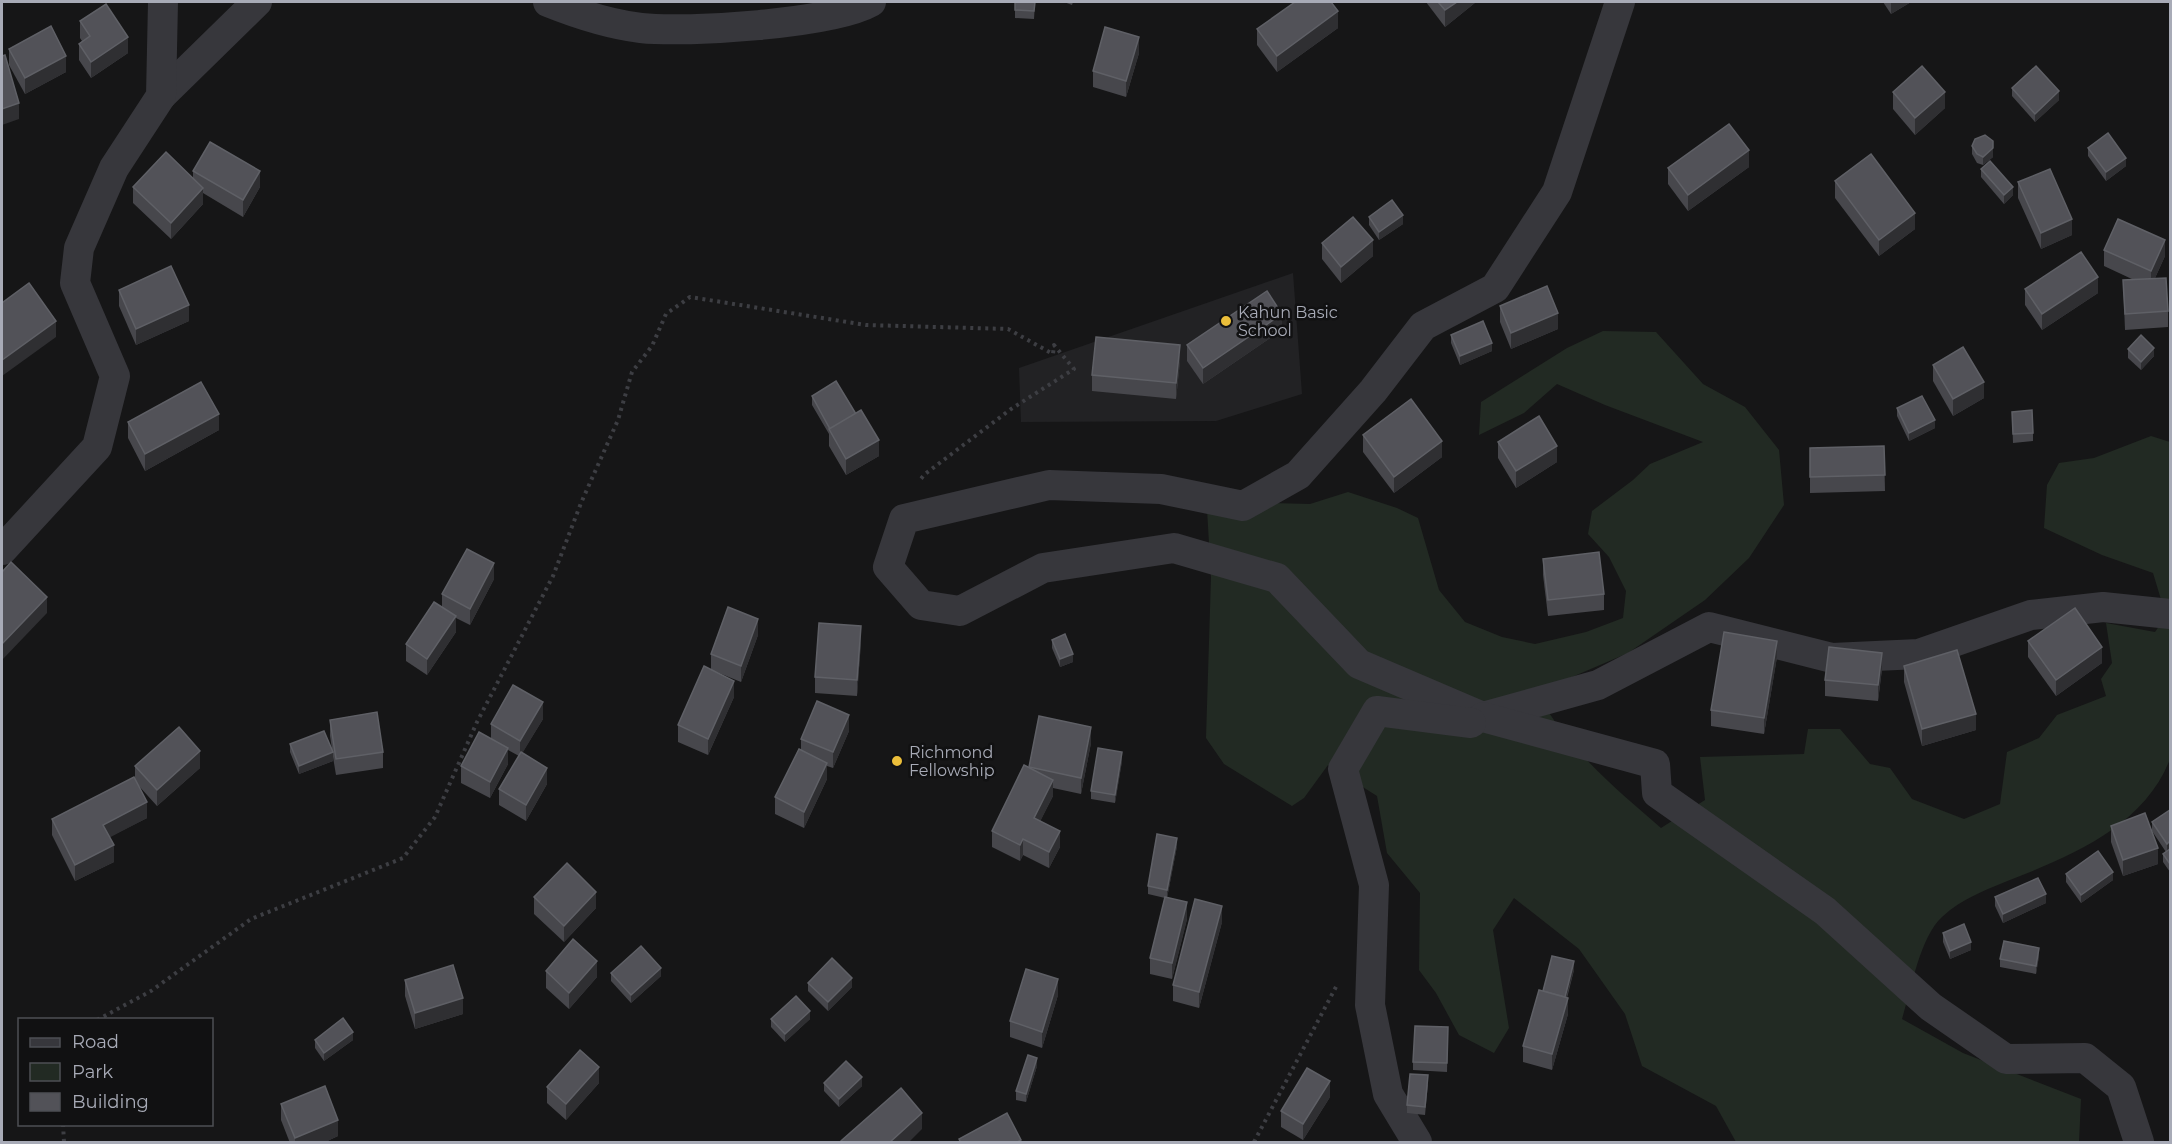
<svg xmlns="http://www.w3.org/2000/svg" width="2172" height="1144" font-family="Montserrat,sans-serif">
<rect width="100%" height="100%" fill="#161617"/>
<polygon fill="#222224" points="1293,273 1302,394 1216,421 1021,422 1019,368"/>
<path fill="#222a23" d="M1603,331L1656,332L1703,384L1745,407L1779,450L1784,505L1749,558L1705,600L1628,653L1537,692C1565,747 1615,788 1661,828L1705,800L1700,757L1804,754L1808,729H1840L1870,764L1890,768L1912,799L1964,819L2000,804L2007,752L2039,738L2057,715L2106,696L2101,679L2112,663L2106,623L2155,632L2166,616L2153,573L2102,555L2044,528L2047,485L2059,463L2094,458L2151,436L2170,442V759C2145,824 2076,854 2015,878C1990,888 1962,898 1942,917C1920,937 1911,990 1902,1019L1963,1053L2081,1099L2079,1142H1736L1716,1106L1642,1066L1625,1014L1579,949L1514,898L1493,930L1509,1028L1494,1053L1459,1035L1436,993L1419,970L1420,893L1387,853L1377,796L1328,765L1304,798L1292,806L1224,764L1206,738L1211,577L1206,492L1271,503L1310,504L1348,492L1397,508L1418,518L1439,590L1465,622L1502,637L1535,644L1586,632L1623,618L1626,591L1609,557L1588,534L1592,511L1633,480L1650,464L1703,442L1605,405L1557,384L1524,413L1479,435L1481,402L1567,348Z"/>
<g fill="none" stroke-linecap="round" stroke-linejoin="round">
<g stroke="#3d3e43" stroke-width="4" stroke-dasharray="3 4.5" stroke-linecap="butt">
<polyline points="97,1020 151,991 251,919 403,858 435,817 477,722 553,576 581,503 618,420 632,372 652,346 666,314 690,297 866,325 1008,329 1053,354 1054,345 1074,369 1011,409 925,474 919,481"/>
<polyline points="63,1124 64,1142"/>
<polyline points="1254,1142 1338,983"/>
</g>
<g stroke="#37373c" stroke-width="30">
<path d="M548,2C578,14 608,24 641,28C687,33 832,24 871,2"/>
<polyline points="1620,2 1557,192 1495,288 1423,326 1373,391 1298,475 1243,506 1161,489 1049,485 904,519 888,567 921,605 960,611 1043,568 1174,548 1277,578 1359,664 1483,717 1598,685 1709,627 1832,658 1919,654 2031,615 2103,607 2170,614"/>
<polyline points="161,96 257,2"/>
<polyline points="2,550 97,447 115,376 75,283 79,248 114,168 161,96 163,2"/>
<polyline points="1483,717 1655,764 1657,793 1825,911 1931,1007 2006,1059 2085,1058 2121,1087 2139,1142"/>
<polyline points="1417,1142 1388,1094 1370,1005 1374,885 1343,769 1377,711 1471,723"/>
</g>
</g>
<g fill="#47474c">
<polygon points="1015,2 1035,2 1034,19 1015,18"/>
<polygon points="1064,2 1073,2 1072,5"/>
<polygon points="1426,2 1476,2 1445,27"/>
<polygon points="1883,2 1911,2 1891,14"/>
<polygon points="80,21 128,53 91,78 79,60 79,44 82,41 80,38"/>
<polygon points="1338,28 1277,72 1257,45 1257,29"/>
<polygon points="9,49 66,72 25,94 9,65"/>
<polygon points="1139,53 1126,97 1093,87 1093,71"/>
<polygon points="2012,88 2059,100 2035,122 2012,96"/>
<polygon points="1893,92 1945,108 1915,135 1893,109"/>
<polygon points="1972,146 1993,157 1983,165 1977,163 1972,154"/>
<polygon points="2088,148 2126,166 2106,181 2088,156"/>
<polygon points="1749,167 1688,211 1668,184 1668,168"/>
<polygon points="1981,169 2013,195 2004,204 1981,177"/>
<polygon points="193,171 260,187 243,217 203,193 203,204 171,239 133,203 133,187 193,178"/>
<polygon points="1835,181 1915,229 1879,256 1835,198"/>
<polygon points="2018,182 2072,235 2041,249 2018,198"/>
<polygon points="1369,217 1403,224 1379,240 1369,225"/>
<polygon points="1322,243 1373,256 1341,283 1322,259"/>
<polygon points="2104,250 2165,256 2155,278 2168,311 2168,327 2125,330 2123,280 2134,280 2104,266"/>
<polygon points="2025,289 2098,293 2042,330 2025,305"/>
<polygon points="119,290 189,321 136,345 119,306"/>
<polygon points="1500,306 1558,329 1511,349 1500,322"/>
<polygon points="1282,330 1203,384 1187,361 1187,345"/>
<polygon points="1451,335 1492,351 1460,365 1451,343"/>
<polygon points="2128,349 2154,356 2141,370 2128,358"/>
<polygon points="1180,361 1176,399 1092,391 1092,375"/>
<polygon points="1933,365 1984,398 1953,416 1933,381"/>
<polygon points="812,396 879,456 846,475 829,446 829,434 812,405"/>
<polygon points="1897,408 1935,428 1909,441 1897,416"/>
<polygon points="2012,412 2033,433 2033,441 2013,443"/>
<polygon points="128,422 219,430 145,471 128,438"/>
<polygon points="1363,435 1442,457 1394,493 1363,452"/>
<polygon points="1498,442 1557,462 1516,488 1498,458"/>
<polygon points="1884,446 1885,491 1810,493 1810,448"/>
<polygon points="1543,559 1604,594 1604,610 1548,616 1543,575"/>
<polygon points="494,579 470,625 456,618 456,632 427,675 406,661 406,644 442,607 442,594"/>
<polygon points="758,635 741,682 714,671 734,697 708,755 678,742 678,725 711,670 711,654"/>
<polygon points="1052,640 1073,662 1060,667 1052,648"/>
<polygon points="2028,641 2102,663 2056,696 2028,657"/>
<polygon points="861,642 857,696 815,693 815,677"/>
<polygon points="1777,657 1764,734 1711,726 1711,710"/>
<polygon points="1904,666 1976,730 1922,746 1904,682"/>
<polygon points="1882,669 1878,701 1825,696 1825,680"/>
<polygon points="1039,716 1091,743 1081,794 1053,788 1053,796 1040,821 1060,847 1049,868 1023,855 1020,861 992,847 992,831 1029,768"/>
<polygon points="543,719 522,753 547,784 526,821 499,805 499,789 519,756 508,750 508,764 490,798 461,783 461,766 491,738 491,724"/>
<polygon points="330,720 383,752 383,768 336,775 333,757 333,761 299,774 290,752 290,744 332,749 330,736"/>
<polygon points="849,731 833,768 827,766 827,779 804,828 775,814 775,797 801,750 801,739"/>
<polygon points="1122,761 1115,803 1091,799 1091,791"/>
<polygon points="135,766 200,768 157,806 138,785 147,818 109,837 114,862 75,881 52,835 52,819 135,779"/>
<polygon points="2170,810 2170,872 2163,862 2163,854 2166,852 2152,831 2152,822"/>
<polygon points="2111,826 2158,864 2123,876 2111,842"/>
<polygon points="1177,846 1167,898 1187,919 1172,979 1150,974 1150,958 1165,898 1148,894 1148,886"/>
<polygon points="2066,874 2113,880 2081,903 2066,882"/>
<polygon points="534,897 596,908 564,942 534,914"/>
<polygon points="1995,897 2046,903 2003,923 1995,906"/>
<polygon points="1222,922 1199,1008 1173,1001 1173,985"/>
<polygon points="1943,933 1971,950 1950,959 1943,942"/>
<polygon points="2039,956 2036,974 2000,967 2000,959"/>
<polygon points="1574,970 1567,998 1568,1014 1552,1070 1523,1062 1523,1046 1543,991"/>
<polygon points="546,971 597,977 569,1009 546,988"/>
<polygon points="611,973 661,976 631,1003 611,981"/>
<polygon points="405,980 463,1014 415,1029 405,996"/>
<polygon points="808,983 852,987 828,1011 808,991"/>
<polygon points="1058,995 1042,1048 1010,1037 1010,1021"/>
<polygon points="771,1019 810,1019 785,1042 771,1027"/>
<polygon points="1448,1027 1447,1072 1413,1070 1413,1062"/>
<polygon points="315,1040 353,1040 324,1061 315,1048"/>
<polygon points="1037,1066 1026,1102 1016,1100 1016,1091"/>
<polygon points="599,1083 566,1120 547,1103 547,1087"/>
<polygon points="824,1083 862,1086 839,1107 824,1091"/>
<polygon points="1428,1084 1425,1115 1407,1113 1407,1105"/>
<polygon points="1330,1097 1303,1140 1281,1127 1281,1111"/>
<polygon points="281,1104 338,1136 323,1143 290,1143 281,1120"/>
</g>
<g fill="#2f2f32">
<polygon points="1457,2 1476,2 1445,27 1445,10"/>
<polygon points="1891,2 1911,2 1891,14"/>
<polygon points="1338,11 1338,28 1277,72 1277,56"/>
<polygon points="128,37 128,53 91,78 91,62"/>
<polygon points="1139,37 1139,53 1126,97 1126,81"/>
<polygon points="66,56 66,72 25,94 25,78"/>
<polygon points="2059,91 2059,100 2035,122 2035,114"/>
<polygon points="1945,92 1945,108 1915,135 1915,118"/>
<polygon points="19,103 19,119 2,125 2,109"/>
<polygon points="1993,148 1993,157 1983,165 1983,157"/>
<polygon points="1749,150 1749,167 1688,211 1688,195"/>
<polygon points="2126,158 2126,166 2106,181 2106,172"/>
<polygon points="260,171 260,187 243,217 243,200"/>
<polygon points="2013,187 2013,195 2004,204 2004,195"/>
<polygon points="203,188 203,204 171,239 171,223"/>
<polygon points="1915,213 1915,229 1879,256 1879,240"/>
<polygon points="1403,215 1403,224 1379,240 1379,232"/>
<polygon points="2072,219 2072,235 2041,249 2041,233"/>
<polygon points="1373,240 1373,256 1341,283 1341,267"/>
<polygon points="2165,240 2165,256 2151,287 2151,271"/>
<polygon points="2098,277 2098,293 2042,330 2042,314"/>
<polygon points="189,305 189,321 136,345 136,329"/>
<polygon points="1558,313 1558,329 1511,349 1511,333"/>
<polygon points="1282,314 1282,330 1203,384 1203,368"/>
<polygon points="56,321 56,337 2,376 2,360"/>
<polygon points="1492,343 1492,351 1460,365 1460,356"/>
<polygon points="1180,345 1180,361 1176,399 1176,383"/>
<polygon points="2154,348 2154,356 2141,370 2141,362"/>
<polygon points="1984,382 1984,398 1953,416 1953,399"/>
<polygon points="219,414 219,430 145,471 145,454"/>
<polygon points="1935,420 1935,428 1909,441 1909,433"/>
<polygon points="879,440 879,456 846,475 846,459"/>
<polygon points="1442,441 1442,457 1394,493 1394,477"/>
<polygon points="1557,446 1557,462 1516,488 1516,471"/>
<polygon points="494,563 494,579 470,625 470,609"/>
<polygon points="47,597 47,613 2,660 2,644"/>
<polygon points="456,616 456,632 427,675 427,659"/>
<polygon points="758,619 758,635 741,682 741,666"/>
<polygon points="861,626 861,642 857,696 857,680"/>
<polygon points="1777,641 1777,657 1764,734 1764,718"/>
<polygon points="2102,647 2102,663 2056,696 2056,680"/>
<polygon points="1882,653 1882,669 1878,701 1878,685"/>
<polygon points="1073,654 1073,662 1060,667 1060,659"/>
<polygon points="734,681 734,697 708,755 708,739"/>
<polygon points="543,702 543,719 520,757 520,741"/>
<polygon points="1976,714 1976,730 1922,746 1922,729"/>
<polygon points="849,715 849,731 833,768 833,752"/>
<polygon points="1091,727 1091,743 1081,794 1081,778"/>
<polygon points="508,748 508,764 490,798 490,782"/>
<polygon points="200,751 200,768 157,806 157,790"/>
<polygon points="333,752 333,761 299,774 299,766"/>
<polygon points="1122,752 1122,761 1115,803 1115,795"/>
<polygon points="827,763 827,779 804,828 804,812"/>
<polygon points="547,768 547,784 526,821 526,805"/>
<polygon points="1053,780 1053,796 1034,834 1034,818"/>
<polygon points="147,802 147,818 103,841 103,825"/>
<polygon points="1060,831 1060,847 1049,868 1049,852"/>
<polygon points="1177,838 1177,846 1167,898 1167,890"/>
<polygon points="1023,839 1023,855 1020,861 1020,845"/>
<polygon points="2170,841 2170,849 2167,852 2167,844"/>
<polygon points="114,845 114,862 75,881 75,865"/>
<polygon points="2158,848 2158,864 2123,876 2123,860"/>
<polygon points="2113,872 2113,880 2081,903 2081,895"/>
<polygon points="596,892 596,908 564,942 564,926"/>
<polygon points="2046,894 2046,903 2003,923 2003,914"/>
<polygon points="1187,902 1187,919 1172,979 1172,963"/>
<polygon points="1222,906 1222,922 1199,1008 1199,992"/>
<polygon points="1971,942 1971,950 1950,959 1950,951"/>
<polygon points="2039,948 2039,956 2036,974 2036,966"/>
<polygon points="597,961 597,977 569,1009 569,993"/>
<polygon points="1574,961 1574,970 1564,1006 1564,998"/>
<polygon points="661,968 661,976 631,1003 631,995"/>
<polygon points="852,978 852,987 828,1011 828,1002"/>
<polygon points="1058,979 1058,995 1042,1048 1042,1032"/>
<polygon points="463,998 463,1014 415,1029 415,1013"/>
<polygon points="1568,998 1568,1014 1552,1070 1552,1054"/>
<polygon points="810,1011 810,1019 785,1042 785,1034"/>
<polygon points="353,1032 353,1040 324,1061 324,1053"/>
<polygon points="1037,1058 1037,1066 1026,1102 1026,1094"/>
<polygon points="599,1067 599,1083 566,1120 566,1104"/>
<polygon points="862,1077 862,1086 839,1107 839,1099"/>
<polygon points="1330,1081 1330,1097 1303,1140 1303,1124"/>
<polygon points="922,1113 922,1129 908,1143 889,1143"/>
<polygon points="338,1120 338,1136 323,1143 295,1143 295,1138"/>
</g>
<g fill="#525258" stroke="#5f6066" stroke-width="1.5">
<polygon points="1015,2 1035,2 1034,11 1015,10"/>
<polygon points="1295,2 1331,2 1338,11 1277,56 1257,29"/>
<polygon points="1438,2 1457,2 1445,10"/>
<polygon points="106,4 128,37 91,62 79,44 90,36 80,21"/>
<polygon points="51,26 66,56 25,78 9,49"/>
<polygon points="1105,27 1139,37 1126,81 1093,71"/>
<polygon points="5,55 19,103 2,109 2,56"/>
<polygon points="1922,66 1945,92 1915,118 1893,92"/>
<polygon points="2036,66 2059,91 2035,114 2012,88"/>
<polygon points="1729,124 1749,150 1688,195 1668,168"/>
<polygon points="2108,133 2126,158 2106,172 2088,148"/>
<polygon points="1985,135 1993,141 1993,148 1983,157 1977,154 1972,146 1975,139"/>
<polygon points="210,142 260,171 243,200 193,171"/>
<polygon points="166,152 203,188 171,223 133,187"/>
<polygon points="1871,154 1915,213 1879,240 1835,181"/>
<polygon points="1990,161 2013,187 2004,195 1981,169"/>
<polygon points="2050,169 2072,219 2041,233 2018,182"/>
<polygon points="1392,200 1403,215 1379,232 1369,217"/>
<polygon points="1353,217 1373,240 1341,267 1322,243"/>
<polygon points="2118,219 2165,240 2151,271 2104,250"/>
<polygon points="2081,252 2098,277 2042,314 2025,289"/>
<polygon points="171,266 189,305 136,329 119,290"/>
<polygon points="2166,278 2168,311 2125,314 2123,280"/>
<polygon points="29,283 56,321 2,360 2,303"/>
<polygon points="1547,286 1558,313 1511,333 1500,306"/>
<polygon points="1267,291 1282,314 1203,368 1187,345"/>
<polygon points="1483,321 1492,343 1460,356 1451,335"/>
<polygon points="2141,335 2154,348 2141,362 2128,349"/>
<polygon points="1096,337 1180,345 1176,383 1092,375"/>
<polygon points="1963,347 1984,382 1953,399 1933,365"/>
<polygon points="836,381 856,414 830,429 812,396"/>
<polygon points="201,382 219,414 145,454 128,422"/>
<polygon points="1922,396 1935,420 1909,433 1897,408"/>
<polygon points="1411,399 1442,441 1394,477 1363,435"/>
<polygon points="861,410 879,440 846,459 829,429"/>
<polygon points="2032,410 2033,433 2013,434 2012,412"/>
<polygon points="1539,416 1557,446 1516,471 1498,442"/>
<polygon points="1884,446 1885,475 1810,477 1810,448"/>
<polygon points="467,549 494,563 470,609 442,594"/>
<polygon points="1599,552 1604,594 1548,600 1543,559"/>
<polygon points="11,562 47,597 2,644 2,572"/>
<polygon points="434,602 456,616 427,659 406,644"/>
<polygon points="728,607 758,619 741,666 711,654"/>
<polygon points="2075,608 2102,647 2056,680 2028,641"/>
<polygon points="819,623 861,626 857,680 815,677"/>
<polygon points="1724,632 1777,641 1764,718 1711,710"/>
<polygon points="1065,634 1073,654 1060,659 1052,640"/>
<polygon points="1829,647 1882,653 1878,685 1825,680"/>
<polygon points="1957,650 1976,714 1922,729 1904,666"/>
<polygon points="704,666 734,681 708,739 678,725"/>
<polygon points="513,685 543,702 520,741 491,724"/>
<polygon points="817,701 849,715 833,752 801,739"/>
<polygon points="377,712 383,752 336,759 330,720"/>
<polygon points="1039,716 1091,727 1081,778 1029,767"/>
<polygon points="179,727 200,751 157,790 135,766"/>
<polygon points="324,731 333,752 299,766 290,744"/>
<polygon points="479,732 508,748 490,782 461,766"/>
<polygon points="1098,748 1122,752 1115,795 1091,791"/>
<polygon points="799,749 827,763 804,812 775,797"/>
<polygon points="521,752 547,768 526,805 499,789"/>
<polygon points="1024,765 1053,780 1034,818 1060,831 1049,852 1023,839 1020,845 992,831"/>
<polygon points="134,777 147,802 103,825 114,845 75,865 52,819"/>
<polygon points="2170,810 2170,841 2167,844 2152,822"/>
<polygon points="2145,813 2158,848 2123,860 2111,826"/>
<polygon points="1157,834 1177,838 1167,890 1148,886"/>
<polygon points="2170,849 2170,864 2163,854"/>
<polygon points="2098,851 2113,872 2081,895 2066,874"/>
<polygon points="567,863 596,892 564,926 534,897"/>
<polygon points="2038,878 2046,894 2003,914 1995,897"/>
<polygon points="1165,897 1187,902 1172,963 1150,958"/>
<polygon points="1195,899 1222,906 1199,992 1173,985"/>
<polygon points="1964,924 1971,942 1950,951 1943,933"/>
<polygon points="573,939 597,961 569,993 546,971"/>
<polygon points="2004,941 2039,948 2036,966 2000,959"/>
<polygon points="641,946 661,968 631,995 611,973"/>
<polygon points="1552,956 1574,961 1565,997 1543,991"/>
<polygon points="832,958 852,978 828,1002 808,983"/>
<polygon points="453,965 463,998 415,1013 405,980"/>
<polygon points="1026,969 1058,979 1042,1032 1010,1021"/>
<polygon points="1539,990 1568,998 1552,1054 1523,1046"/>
<polygon points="796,996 810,1011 785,1034 771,1019"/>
<polygon points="343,1018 353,1032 324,1053 315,1040"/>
<polygon points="1415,1026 1448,1027 1447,1063 1413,1062"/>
<polygon points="580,1050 599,1067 566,1104 547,1087"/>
<polygon points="1028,1055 1037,1058 1026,1094 1016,1091"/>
<polygon points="846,1061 862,1077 839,1099 824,1083"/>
<polygon points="1307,1068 1330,1081 1303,1124 1281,1111"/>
<polygon points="1410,1074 1428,1075 1425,1107 1407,1105"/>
<polygon points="325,1086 338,1120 295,1138 281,1104"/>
<polygon points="901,1088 922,1113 889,1143 842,1143 841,1141"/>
<polygon points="1007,1113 1021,1140 1015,1143 961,1143 959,1139"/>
</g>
<g fill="#ebbe3a" stroke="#111112" stroke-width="2">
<circle cx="1226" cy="321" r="6"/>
<circle cx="897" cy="761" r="6"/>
</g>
<g text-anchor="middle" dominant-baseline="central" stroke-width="5" stroke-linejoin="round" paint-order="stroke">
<g font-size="16" fill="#a8abb7" stroke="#111112" text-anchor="start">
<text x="1238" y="312">Kahun Basic<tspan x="1238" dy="18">School</tspan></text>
<text x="909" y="752">Richmond<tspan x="909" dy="18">Fellowship</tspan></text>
</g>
</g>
<rect width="2172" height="1144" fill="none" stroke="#a8abb7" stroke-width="6"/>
<rect x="18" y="1018" width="195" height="108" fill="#111112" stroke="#4d4f54" stroke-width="1.5"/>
<rect x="30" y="1038" width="30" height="9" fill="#37373c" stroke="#4d4f54" stroke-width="1.5"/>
<text x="72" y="1048" font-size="18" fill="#a8abb7">Road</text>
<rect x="30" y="1063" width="30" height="18" fill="#222a23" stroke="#4d4f54" stroke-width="1.5"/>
<text x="72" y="1078" font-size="18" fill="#a8abb7">Park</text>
<rect x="30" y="1093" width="30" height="18" fill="#525258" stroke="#4d4f54" stroke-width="1.5"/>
<text x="72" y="1108" font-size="18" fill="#a8abb7">Building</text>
</svg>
